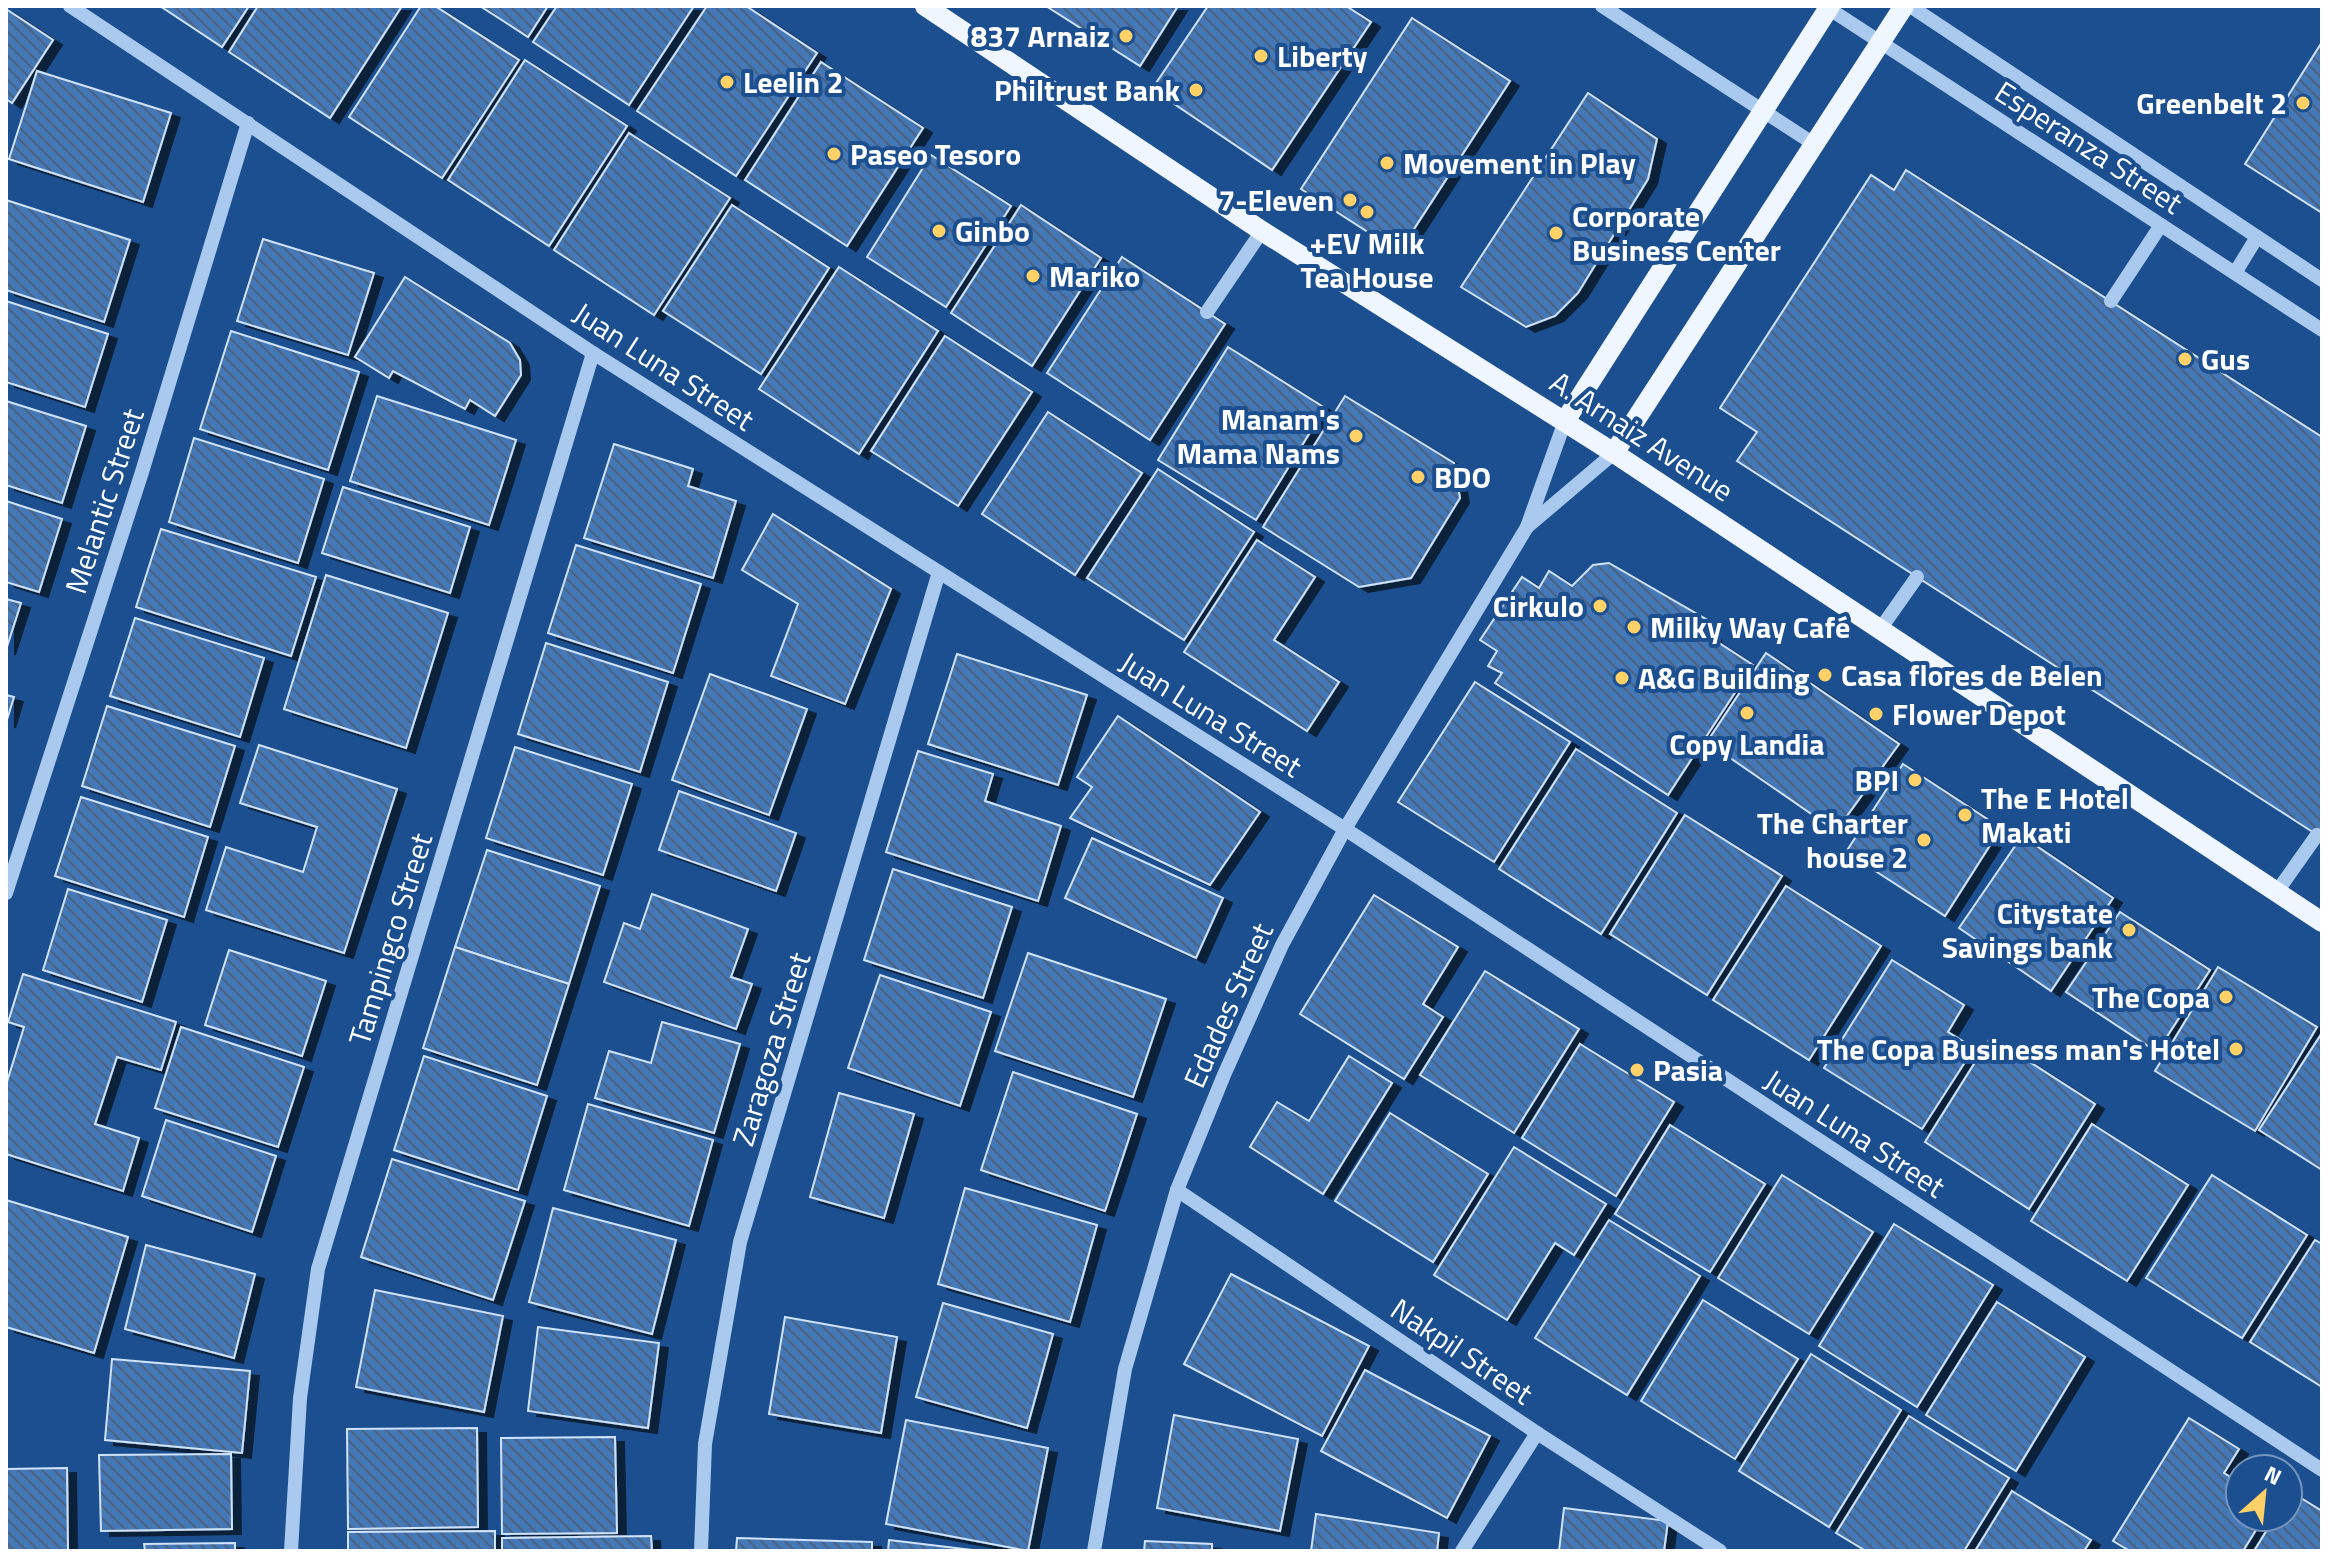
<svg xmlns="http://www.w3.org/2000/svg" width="2328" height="1557" font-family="'Titillium Web',sans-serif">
<defs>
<pattern id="building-back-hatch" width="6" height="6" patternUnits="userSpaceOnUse" patternTransform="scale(2)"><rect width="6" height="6" fill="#4478b7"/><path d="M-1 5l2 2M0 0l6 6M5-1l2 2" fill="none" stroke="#486282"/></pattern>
<filter id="shadow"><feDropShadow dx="9" dy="5" stdDeviation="0" flood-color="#0009"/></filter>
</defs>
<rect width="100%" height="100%" fill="#1b4f8f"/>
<g fill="url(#building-back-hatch)" stroke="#cfe3fa" stroke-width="2" filter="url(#shadow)">
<polygon points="160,6 249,6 222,47"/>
<polygon points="258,6 402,6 330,118 229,52"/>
<polygon points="421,6 435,6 519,60 442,178 349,117"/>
<polygon points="480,6 548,6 528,37"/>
<polygon points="557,6 694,6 629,105 533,42"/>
<polygon points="707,6 746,6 817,53 736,176 637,111"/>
<polygon points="1046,6 1178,6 1140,66"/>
<polygon points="1208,6 1346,6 1371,22 1272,170 1152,89"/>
<polygon points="6,9 53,40 12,103 6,99"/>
<polygon points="1412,18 1510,81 1399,252 1301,189"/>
<polygon points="2322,42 2322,213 2245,164"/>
<polygon points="525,60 627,126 549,246 448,180"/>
<polygon points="821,62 923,128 847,246 745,180"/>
<polygon points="37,71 171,113 143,202 9,159"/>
<polygon points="1588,93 1657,139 1648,179 1578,293 1555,316 1526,327 1461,287"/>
<polygon points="629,133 730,198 654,315 554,250"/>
<polygon points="931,155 1011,206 946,307 867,257"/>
<polygon points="1906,170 2322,437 2322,838 1737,461 1757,432 1720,408 1871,175 1894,190"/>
<polygon points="6,200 130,240 104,322 6,290"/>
<polygon points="732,205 829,268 761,374 663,311"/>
<polygon points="1021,205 1101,258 1032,366 951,313"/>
<polygon points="263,239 374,273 348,355 237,321"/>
<polygon points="1122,257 1225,324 1150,440 1047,373"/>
<polygon points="839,267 938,331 859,454 759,389"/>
<polygon points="405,277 510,343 520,360 521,375 495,416 470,400 465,409 393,371 389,378 355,357"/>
<polygon points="6,301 108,334 85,407 6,382"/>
<polygon points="231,331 359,372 328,470 200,429"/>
<polygon points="945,336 1032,392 958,506 871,451"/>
<polygon points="1228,347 1325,408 1256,520 1158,460"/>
<polygon points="377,396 516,440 489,525 350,481"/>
<polygon points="1345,396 1454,463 1460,498 1411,578 1359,587 1263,527"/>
<polygon points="6,401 86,426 62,503 6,485"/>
<polygon points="1048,412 1142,473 1075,575 982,514"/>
<polygon points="194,438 324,479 298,563 169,522"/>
<polygon points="614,444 693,469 688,486 736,501 713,578 584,538"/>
<polygon points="1158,469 1254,532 1184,640 1087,578"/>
<polygon points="343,487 470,527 450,593 322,553"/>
<polygon points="6,501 62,519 39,592 6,582"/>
<polygon points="773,514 891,589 845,704 771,676 798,604 742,570"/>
<polygon points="161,529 316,577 291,656 136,607"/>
<polygon points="1257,540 1315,577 1274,640 1339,682 1307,731 1184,652"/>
<polygon points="576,545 701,584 673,673 548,633"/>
<polygon points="1609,563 1709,621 1713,639 1753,665 1668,795 1495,683 1502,673 1488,666 1497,651 1480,640 1522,577 1539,588 1549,571 1572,586 1593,565"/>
<polygon points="326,575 448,613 406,748 284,709"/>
<polygon points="6,599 21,603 6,650"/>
<polygon points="135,618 264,658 240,737 110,696"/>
<polygon points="546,643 668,682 640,772 518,734"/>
<polygon points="1766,653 1899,744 1836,831 1707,742"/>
<polygon points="957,654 1087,695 1058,785 928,744"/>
<polygon points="710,674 807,709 769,815 672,780"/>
<polygon points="1475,682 1570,742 1494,862 1398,802"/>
<polygon points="6,695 14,697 6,723"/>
<polygon points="107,706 235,746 210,827 82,786"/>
<polygon points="1118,716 1260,812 1210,885 1070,818 1092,787 1077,777"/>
<polygon points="259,745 397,789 344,953 206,910 226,847 303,872 317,827 240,803"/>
<polygon points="515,747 632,784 603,875 486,838"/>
<polygon points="1576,749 1677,813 1601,934 1499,869"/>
<polygon points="918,751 993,774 985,801 1061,826 1038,901 886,852"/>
<polygon points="1903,764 2001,828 1945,916 1846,852"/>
<polygon points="679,791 796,833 776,891 659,850"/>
<polygon points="81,797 208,837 184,917 55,876"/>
<polygon points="1685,815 1782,876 1707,995 1610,934"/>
<polygon points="2022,836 2113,898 2051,991 1959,928"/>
<polygon points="1092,838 1223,898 1196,958 1065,898"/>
<polygon points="487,850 600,886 569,984 455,947"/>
<polygon points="893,869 1012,907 983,998 864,960"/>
<polygon points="1786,886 1881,946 1809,1060 1713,1000"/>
<polygon points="68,889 167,920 142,1002 43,970"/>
<polygon points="652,894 748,929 731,977 752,984 736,1029 604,982 624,923 640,929"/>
<polygon points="1374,895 1458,947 1423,1004 1443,1017 1404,1079 1300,1014"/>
<polygon points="2120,912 2210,970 2157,1052 2066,992"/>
<polygon points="455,947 569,984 537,1085 423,1048"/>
<polygon points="229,950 326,981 302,1056 205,1025"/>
<polygon points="1028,953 1166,999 1133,1097 995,1051"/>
<polygon points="1892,960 1964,1005 1948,1032 1974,1048 1922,1129 1824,1068"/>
<polygon points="2218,967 2317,1027 2255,1131 2155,1071"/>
<polygon points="1485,971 1579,1029 1514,1133 1420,1075"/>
<polygon points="23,974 176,1022 161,1070 117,1057 95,1124 139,1138 123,1191 6,1154 6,1085 24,1027 8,1022"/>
<polygon points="880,975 991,1012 960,1106 848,1068"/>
<polygon points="662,1022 740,1044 714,1133 595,1098 609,1051 651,1063"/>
<polygon points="181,1027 304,1067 278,1147 155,1108"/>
<polygon points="2322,1033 2322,1170 2259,1130"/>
<polygon points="1991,1037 2095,1104 2029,1209 1925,1142"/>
<polygon points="1580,1044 1674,1102 1616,1196 1522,1138"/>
<polygon points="424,1056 547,1096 518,1190 394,1150"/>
<polygon points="1349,1056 1392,1083 1323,1194 1250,1147 1277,1102 1309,1121"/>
<polygon points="1013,1072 1137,1114 1105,1211 981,1170"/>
<polygon points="839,1093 914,1114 884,1218 810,1197"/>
<polygon points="588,1104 713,1140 689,1226 564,1190"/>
<polygon points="1390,1113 1488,1174 1433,1262 1335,1201"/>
<polygon points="166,1120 276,1156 252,1232 142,1196"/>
<polygon points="2092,1124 2188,1185 2127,1281 2031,1221"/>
<polygon points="1670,1125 1765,1184 1710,1272 1615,1214"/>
<polygon points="1514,1147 1606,1204 1574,1255 1555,1243 1507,1320 1434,1275"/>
<polygon points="392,1159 525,1201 493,1300 361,1257"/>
<polygon points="1782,1175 1873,1232 1809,1334 1718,1278"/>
<polygon points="2212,1175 2307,1235 2242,1338 2146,1278"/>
<polygon points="965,1188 1097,1225 1070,1322 938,1284"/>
<polygon points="6,1200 128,1237 94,1353 6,1327"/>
<polygon points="553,1208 676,1240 652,1334 529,1302"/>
<polygon points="1609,1220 1700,1276 1627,1395 1535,1338"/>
<polygon points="1894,1224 1993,1285 1917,1407 1819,1346"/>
<polygon points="2315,1240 2322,1244 2322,1387 2250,1342"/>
<polygon points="146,1245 255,1274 234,1358 125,1329"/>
<polygon points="1231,1274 1369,1346 1322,1436 1184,1364"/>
<polygon points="375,1290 503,1316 484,1412 356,1387"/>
<polygon points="1703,1300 1798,1359 1735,1459 1641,1401"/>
<polygon points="1997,1302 2085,1357 2016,1471 1926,1415"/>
<polygon points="943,1303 1053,1334 1027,1428 916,1397"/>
<polygon points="785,1317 897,1337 881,1433 769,1414"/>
<polygon points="538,1327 659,1343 648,1428 528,1411"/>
<polygon points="1811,1354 1901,1410 1829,1527 1739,1471"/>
<polygon points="112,1359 250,1371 242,1453 105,1440"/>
<polygon points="1365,1370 1490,1436 1447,1518 1321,1451"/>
<polygon points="1174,1415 1298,1439 1280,1531 1157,1508"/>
<polygon points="1909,1416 2009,1478 1964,1551 1866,1551 1836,1533"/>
<polygon points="2189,1418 2239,1449 2224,1473 2240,1483 2240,1517 2264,1517 2243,1551 2130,1551 2113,1541"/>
<polygon points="906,1420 1048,1448 1028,1551 886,1524"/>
<polygon points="477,1428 478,1527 348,1529 347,1429"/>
<polygon points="615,1437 617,1533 502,1534 501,1438"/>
<polygon points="231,1454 232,1529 101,1531 99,1455"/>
<polygon points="67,1468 68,1551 6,1551 6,1469"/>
<polygon points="2012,1491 2091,1540 2084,1551 1975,1551"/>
<polygon points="2291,1492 2322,1511 2322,1551 2254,1551 2275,1517 2288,1517"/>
<polygon points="1564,1508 1668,1521 1664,1551 1559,1551"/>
<polygon points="1316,1514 1439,1533 1437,1551 1311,1551"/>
<polygon points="495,1531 495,1551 348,1551 348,1532"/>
<polygon points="651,1536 652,1551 502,1551 502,1538"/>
<polygon points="737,1538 872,1542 872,1551 736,1551"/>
<polygon points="889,1540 981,1551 888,1551"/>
<polygon points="1145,1541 1212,1544 1212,1551 1144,1551"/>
<polygon points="235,1543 235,1551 145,1551 144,1544"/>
</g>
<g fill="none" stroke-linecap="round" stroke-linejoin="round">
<g stroke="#a9c9ee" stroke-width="14">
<polyline points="70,6 593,353 1345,829 2322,1470"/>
<polyline points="1602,6 1814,144"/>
<polyline points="1910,6 2322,280"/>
<polyline points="1828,8 2322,330"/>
<polyline points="2235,273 2257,237"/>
<polyline points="2111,301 2161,225"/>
<polyline points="1207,312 1262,231"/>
<polyline points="1527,527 1614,453"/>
<polyline points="1881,628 1917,577"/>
<polyline points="6,893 142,472 248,123"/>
<polyline points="2276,893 2317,835"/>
<polyline points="1177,1190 1537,1433 1720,1551"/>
<polyline points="291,1551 300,1398 318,1269 593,353"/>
<polyline points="701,1551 705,1444 740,1242 939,572"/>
<polyline points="1094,1551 1125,1369 1177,1190 1224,1075 1282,945 1345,829 1527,527 1565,421"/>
<polyline points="1462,1551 1537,1433"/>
</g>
<g stroke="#f0f6ff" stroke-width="20">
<polyline points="925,6 1262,231 1614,453 2322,922"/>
<polyline points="1565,421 1830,6"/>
<polyline points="1614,453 1904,6"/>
</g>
</g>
<g fill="#ffd166" stroke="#1b4f8f" stroke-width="3">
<circle cx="1126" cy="36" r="8"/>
<circle cx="1261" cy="56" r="8"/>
<circle cx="727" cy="82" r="8"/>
<circle cx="1196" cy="90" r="8"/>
<circle cx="2303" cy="103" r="8"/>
<circle cx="834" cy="154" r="8"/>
<circle cx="1387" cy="163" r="8"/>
<circle cx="1350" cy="200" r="8"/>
<circle cx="1367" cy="212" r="8"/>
<circle cx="939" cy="231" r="8"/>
<circle cx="1556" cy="233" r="8"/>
<circle cx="1033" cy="276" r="8"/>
<circle cx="2185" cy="359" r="8"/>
<circle cx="1356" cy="436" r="8"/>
<circle cx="1418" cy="477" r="8"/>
<circle cx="1600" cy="606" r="8"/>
<circle cx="1634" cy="627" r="8"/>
<circle cx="1825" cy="675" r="8"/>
<circle cx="1622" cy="678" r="8"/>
<circle cx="1747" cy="713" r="8"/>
<circle cx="1876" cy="714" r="8"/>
<circle cx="1915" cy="780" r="8"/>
<circle cx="1965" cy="815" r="8"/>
<circle cx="1924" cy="840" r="8"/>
<circle cx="2129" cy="930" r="8"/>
<circle cx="2226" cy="997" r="8"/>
<circle cx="2236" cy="1049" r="8"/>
<circle cx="1637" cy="1070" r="8"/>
</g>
<g text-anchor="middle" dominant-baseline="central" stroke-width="8" stroke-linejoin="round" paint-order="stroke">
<g font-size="30" font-weight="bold" fill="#fff" stroke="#1b4f8f" text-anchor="start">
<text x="1110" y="36" text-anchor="end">837 Arnaiz</text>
<text x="1277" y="56">Liberty</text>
<text x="743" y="82">Leelin 2</text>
<text x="1180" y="90" text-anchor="end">Philtrust Bank</text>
<text x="2287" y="103" text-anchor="end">Greenbelt 2</text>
<text x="850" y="154">Paseo Tesoro</text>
<text x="1403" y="163">Movement in Play</text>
<text x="1334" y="200" text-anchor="end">7-Eleven</text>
<text x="1572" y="216">Corporate<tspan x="1572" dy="34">Business Center</tspan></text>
<text x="955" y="231">Ginbo</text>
<text x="1367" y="243" text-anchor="middle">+EV Milk<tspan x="1367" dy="34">Tea House</tspan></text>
<text x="1049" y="276">Mariko</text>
<text x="2201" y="359">Gus</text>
<text x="1340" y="419" text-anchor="end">Manam's<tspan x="1340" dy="34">Mama Nams</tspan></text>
<text x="1434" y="477">BDO</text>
<text x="1584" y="606" text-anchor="end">Cirkulo</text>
<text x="1650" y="627">Milky Way Café</text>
<text x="1841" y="675">Casa flores de Belen</text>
<text x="1638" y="678">A&amp;G Building</text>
<text x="1892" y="714">Flower Depot</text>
<text x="1747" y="744" text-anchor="middle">Copy Landia</text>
<text x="1899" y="780" text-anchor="end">BPI</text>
<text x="1981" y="798">The E Hotel<tspan x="1981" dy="34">Makati</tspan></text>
<text x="1908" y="823" text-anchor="end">The Charter<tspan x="1908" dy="34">house 2</tspan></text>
<text x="2113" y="913" text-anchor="end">Citystate<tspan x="2113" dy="34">Savings bank</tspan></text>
<text x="2210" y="997" text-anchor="end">The Copa</text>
<text x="2220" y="1049" text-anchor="end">The Copa Business man's Hotel</text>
<text x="1653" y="1070">Pasia</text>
</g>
<g font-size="30" fill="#fff" stroke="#1b4f8f">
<text transform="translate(2089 147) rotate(33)">Esperanza Street</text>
<text transform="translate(664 366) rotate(33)">Juan Luna Street</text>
<text transform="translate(1642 436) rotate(33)">A. Arnaiz Avenue</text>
<text transform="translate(104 501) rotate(-72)">Melantic Street</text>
<text transform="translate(1211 714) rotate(32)">Juan Luna Street</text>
<text transform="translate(390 939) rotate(-73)">Tampingco Street</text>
<text transform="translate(1228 1005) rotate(-66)">Edades Street</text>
<text transform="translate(771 1049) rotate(-73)">Zaragoza Street</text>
<text transform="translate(1855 1133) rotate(33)">Juan Luna Street</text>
<text transform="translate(1462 1351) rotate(34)">Nakpil Street</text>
</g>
</g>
<rect width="2328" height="1557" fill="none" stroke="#ffffff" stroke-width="16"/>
<g transform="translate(2264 1493) rotate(27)"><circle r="38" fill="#1b4f8f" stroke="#7695bc" stroke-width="2"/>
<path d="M0-6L14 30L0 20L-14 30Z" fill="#ffd166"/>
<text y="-12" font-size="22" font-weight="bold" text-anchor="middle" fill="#ffffff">N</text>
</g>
</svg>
